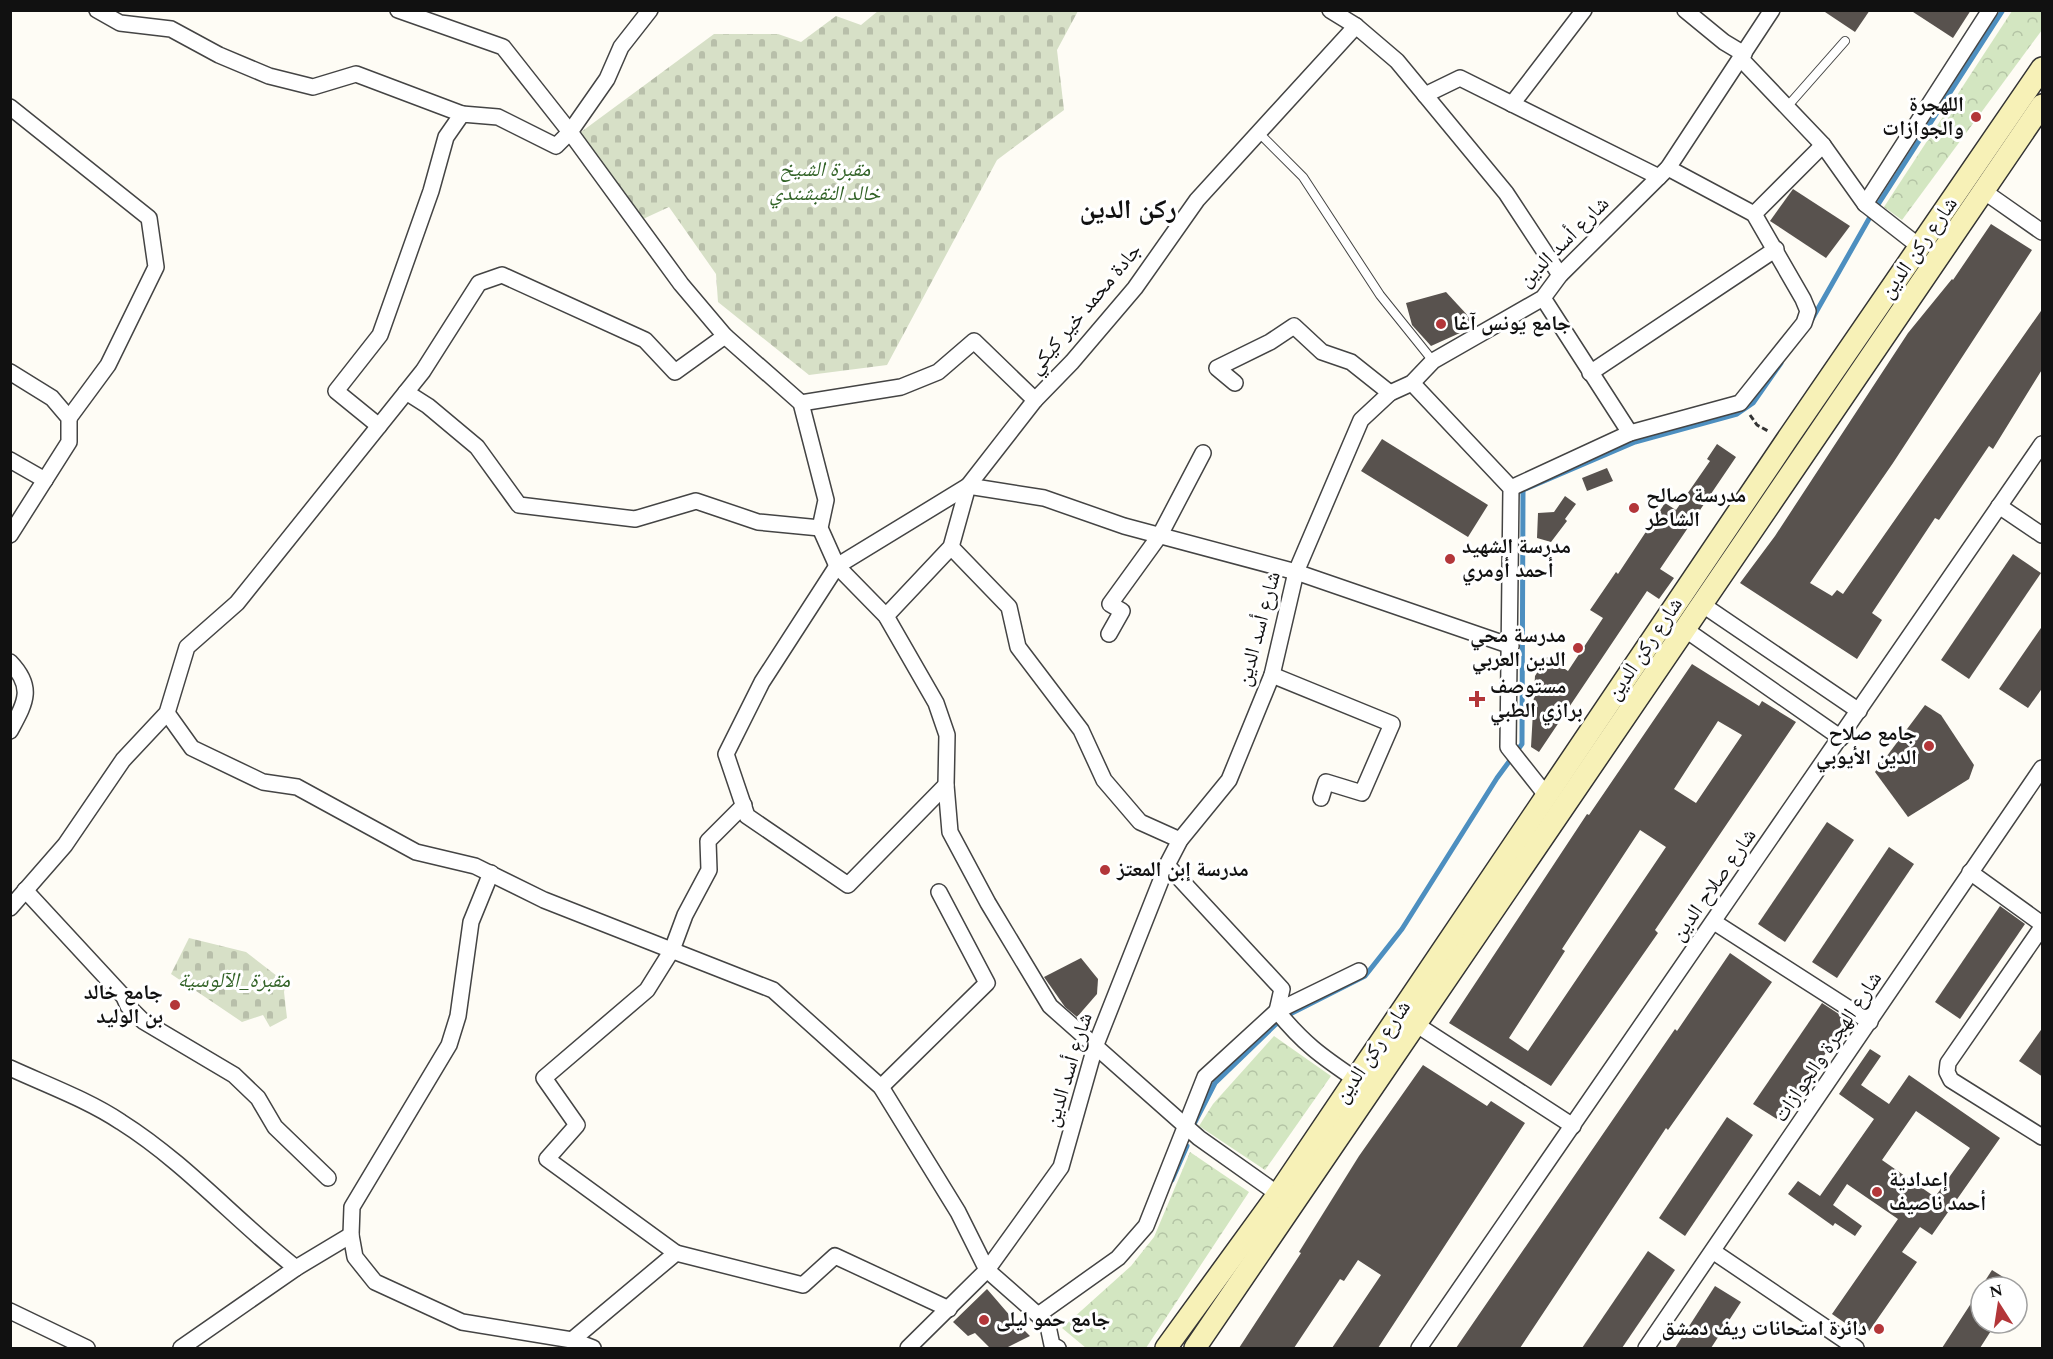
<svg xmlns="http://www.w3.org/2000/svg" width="2053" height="1359" font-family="Spectral,'Noto Naskh Arabic',serif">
<defs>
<pattern id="cemetery-stones" width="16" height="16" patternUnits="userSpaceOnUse" patternTransform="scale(1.5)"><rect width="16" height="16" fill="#d7e0c7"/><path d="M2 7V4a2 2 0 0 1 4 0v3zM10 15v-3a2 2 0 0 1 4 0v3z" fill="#b8bfaa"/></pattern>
<pattern id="park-crowns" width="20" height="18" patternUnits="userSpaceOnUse" patternTransform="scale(1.5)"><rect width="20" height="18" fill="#d3e6c1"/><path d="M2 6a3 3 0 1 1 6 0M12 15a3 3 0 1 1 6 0" fill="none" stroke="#b4c4a5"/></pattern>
</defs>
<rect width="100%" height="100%" fill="#fefcf5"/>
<g fill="url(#cemetery-stones)">
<polygon points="878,11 1078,11 1057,50 1064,110 997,160 887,365 809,375 718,302 716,274 669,207 630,225 581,132 714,34 778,34 801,42 836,16 861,25"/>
<polygon points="189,938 246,952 286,983 284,992 287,1018 270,1027 263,1015 242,1022 171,974"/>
</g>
<g fill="url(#park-crowns)">
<polygon points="2012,11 2042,11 2042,30 1902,220 1884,207"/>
<polygon points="1274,1036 1331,1076 1265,1170 1199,1126 1213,1104"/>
<polygon points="1190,1152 1249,1192 1146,1348 1086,1348 1062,1328 1131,1266 1154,1237"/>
</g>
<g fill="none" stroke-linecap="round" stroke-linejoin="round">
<g stroke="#4d8fc0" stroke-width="5">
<polyline points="1811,321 1870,217 2003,10"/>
<polyline points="1195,1122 1215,1083 1275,1025 1292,1013 1365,976 1402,929 1497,778 1522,744 1523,490 1635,442 1737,414 1753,403 1781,363"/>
<polyline points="1172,1180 1187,1146"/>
</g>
</g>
<g fill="#58524e" fill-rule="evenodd">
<polygon points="1822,10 1870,10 1855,32"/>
<polygon points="1910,10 1971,10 1953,38"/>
<polygon points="1793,189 1850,226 1826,258 1770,221"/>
<polygon points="1991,224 2032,250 1893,463 1810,583 1832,596 1837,590 1843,594 2043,308 2043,368 1993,449 1989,446 1939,520 1935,518 1872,613 1882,620 1857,659 1740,583 1775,536 1908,333 1952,279 1953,280"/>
<polygon points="1446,292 1470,318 1471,328 1431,346 1412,325 1406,303"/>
<polygon points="1382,439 1488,505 1468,537 1361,471"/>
<polygon points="1717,444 1736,457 1660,569 1674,578 1659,599 1647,591 1539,752 1531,747 1535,676 1547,657 1568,671 1603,618 1590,610 1616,572 1618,574 1665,503 1676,510 1710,461 1707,459"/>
<polygon points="1607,468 1613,481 1587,491 1582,478"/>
<polygon points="1565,496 1576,504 1565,519 1567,521 1551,542 1537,538 1538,513 1554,512"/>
<polygon points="2013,554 2041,573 1969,679 1941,660"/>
<polygon points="2043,625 2043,687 2028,708 1999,689"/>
<path d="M1692,664L1759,706L1762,701L1796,722L1655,930L1658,933L1551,1086L1449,1023L1587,814L1589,815ZM1718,721L1742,735L1696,803L1674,789ZM1640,830L1666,847L1528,1051L1509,1038L1565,951L1562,949Z"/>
<polygon points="1925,705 1941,715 1974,765 1969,779 1908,817 1875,772"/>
<polygon points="1827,822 1854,840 1785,942 1758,924"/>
<polygon points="1889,847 1914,864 1837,978 1812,962"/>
<polygon points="2000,906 2025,924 1960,1019 1935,1002"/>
<polygon points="1730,953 1772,982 1668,1130 1666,1128 1520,1348 1456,1348 1675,1029 1677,1031"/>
<polygon points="1081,958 1098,979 1097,994 1077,1017 1065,1007 1044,977"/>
<polygon points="1822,1003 1848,1020 1780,1121 1753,1104"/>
<polygon points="2043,1027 2043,1077 2019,1061"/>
<path d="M1870,1049L1881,1056L1861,1085L1889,1104L1909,1075L2000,1138L1932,1235L1920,1227L1902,1252L1917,1262L1865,1337L1832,1314L1898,1219L1847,1184L1833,1205L1862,1226L1855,1236L1835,1223L1833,1226L1788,1194L1798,1181L1820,1196L1874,1119L1839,1094ZM1916,1111L1970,1148L1935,1197L1882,1160Z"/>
<polygon points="1423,1065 1487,1106 1491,1101 1525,1123 1378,1348 1332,1348 1381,1275 1358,1260 1344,1281 1340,1279 1294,1348 1239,1348 1301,1253 1299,1252 1359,1156"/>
<polygon points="1727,1117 1753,1135 1685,1236 1659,1218"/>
<polygon points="1648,1251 1675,1270 1622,1348 1582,1348"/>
<polygon points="1992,1270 2019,1287 1981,1287"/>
<polygon points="1715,1286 1741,1302 1711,1348 1675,1348"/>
<polygon points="1981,1288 1981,1323 1996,1323 1980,1348 1942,1348"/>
<polygon points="987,1289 1012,1318 1030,1336 1006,1348 990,1348 975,1333 968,1336 953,1322"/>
</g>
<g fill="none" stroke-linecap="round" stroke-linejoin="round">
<g stroke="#444" stroke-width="10">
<g id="lane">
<polyline points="1786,108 1845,41"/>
<polyline points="1259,133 1303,177 1380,295 1433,361"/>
</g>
</g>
<g stroke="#444" stroke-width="18">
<g id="street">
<polyline points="97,10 120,23 171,29 219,55 269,76 313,87 356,74 462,114"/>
<polyline points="398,10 503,47 570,132 681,284 725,336 801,403 826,500 820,528 837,566 886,616 936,703 947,735 946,785 950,832 988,903 1050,1006 1199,1138 1278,1194"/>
<polyline points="1330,10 1356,26 1397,61 1506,193 1560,275"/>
<polyline points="1685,10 1724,42 1744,54"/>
<polyline points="1741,59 1823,145 1865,204 1920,247"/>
<polyline points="1425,95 1460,78 1659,177"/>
<polyline points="1512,104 1584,10"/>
<polyline points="10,107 149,218 156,267 108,365 69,418"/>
<polyline points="1982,190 2042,232"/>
<polyline points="1865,204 1990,10"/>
<polyline points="1754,214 1823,145"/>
<polyline points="1543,298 1630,433"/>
<polyline points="10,372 52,398 69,418 69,442 10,535"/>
<polyline points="1590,373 1776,249"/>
<polyline points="1235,383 1217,368 1270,342 1294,326 1322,352 1351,362 1390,393"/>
<polyline points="1412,383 1511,488 1508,747 1546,795"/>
<polyline points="406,392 428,406 477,447 519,505 635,519 696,501 758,522 820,528"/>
<polyline points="801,403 901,387 938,372 974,341 1035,400"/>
<polyline points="379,426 336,391 380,335 431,191 446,137 462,114 498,117 556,146 570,132 607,79 621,47 650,10"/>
<polyline points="10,460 45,480"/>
<polyline points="1511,488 1630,433 1740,403 1804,323 1808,311 1803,299 1754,214 1668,168"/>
<polyline points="1999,506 2042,535"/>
<polyline points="951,547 1009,607 1018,647 1081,730 1104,780 1140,822 1180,840"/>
<polyline points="1703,605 1859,711"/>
<polyline points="886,616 951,547 968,486 1035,400 1072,362 1135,288 1197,200 1356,26"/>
<polyline points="1686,630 1841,738"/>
<polyline points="1109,634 1122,611 1110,604 1160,535 1203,453"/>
<path d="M10,662C35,688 25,703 10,731"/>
<polyline points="1272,675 1392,724 1362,793 1326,782 1321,798"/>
<polyline points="167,713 192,748 263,782 297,787 416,852 475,866 544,900 773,990 881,1087 958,1212 987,1270 1038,1315 1048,1326 1052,1345 1058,1348"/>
<polyline points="946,785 848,885 747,816 726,754 762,682 837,566 968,486 1044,498 1124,526 1296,572 1511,646"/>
<path d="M1167,865L1282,989L1277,1011C1303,1043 1321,1056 1355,1079"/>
<polyline points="1970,872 2042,924"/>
<polyline points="491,873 471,922 458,1016 449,1045 352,1207 351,1235 355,1257 375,1282 462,1322 572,1340 593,1348"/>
<polyline points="25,890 124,997 128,1006 143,1021 234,1075 258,1098 275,1127 328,1178"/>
<polyline points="10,908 65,845 123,760 167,713 187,647 237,603 423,371 479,283 502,275 645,340 675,372 725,336"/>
<polyline points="1714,922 1870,1022"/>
<polyline points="2042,927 1948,1063 1947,1072 1951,1080 2042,1137"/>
<polyline points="1417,1025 1573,1126"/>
<path d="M10,1068C47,1085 88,1100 121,1122C186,1163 236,1221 296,1268"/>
<polyline points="881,1087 987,983 939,892"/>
<polyline points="1714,1252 1856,1348"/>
<polyline points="676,1253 547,1159 577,1125 544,1078 647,990 672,950 685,915 709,870 708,841 744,805"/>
<polyline points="10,1311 87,1348"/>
<polyline points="1038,1315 1118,1258 1146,1226 1205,1077 1277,1011 1359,971"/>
<polyline points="572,1340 676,1253 803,1285 835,1256 949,1309"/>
<polyline points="181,1348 296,1268 351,1235"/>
<polyline points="908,1348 987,1270 1061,1167 1095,1047 1167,865 1180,840 1229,780 1272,675 1296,572 1361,420 1390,393 1412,383 1433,361 1543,298 1560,275 1668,168 1772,10"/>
<polyline points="1419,1348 2042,444"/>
<polyline points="1646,1348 2042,768"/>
</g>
</g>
<g stroke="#333" stroke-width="24">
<g id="secondary">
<polyline points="1166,1348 1278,1194 1786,441 2042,68"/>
<polyline points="1195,1348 2042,105"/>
</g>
</g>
<polyline stroke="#333" stroke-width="3" stroke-dasharray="6 3" stroke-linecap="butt" points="1750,415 1757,425 1770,432"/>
<use href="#lane" stroke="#fff" stroke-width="8"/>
<use href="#street" stroke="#fff" stroke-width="15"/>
<use href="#secondary" stroke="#f7f1b7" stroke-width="21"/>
</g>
<g fill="#b33639" stroke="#fff" stroke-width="2">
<circle cx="1976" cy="117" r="6"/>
<circle cx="1441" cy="324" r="6"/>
<circle cx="1634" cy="508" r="6"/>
<circle cx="1450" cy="559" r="6"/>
<circle cx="1578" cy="648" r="6"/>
<path d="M1474 690h6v6h6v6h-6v6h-6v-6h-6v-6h6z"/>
<circle cx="1929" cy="746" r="6"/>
<circle cx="1105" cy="870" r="6"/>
<circle cx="175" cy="1005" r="6"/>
<circle cx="1877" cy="1192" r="6"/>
<circle cx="984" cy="1320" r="6"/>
<circle cx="1879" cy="1329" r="6"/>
</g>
<g text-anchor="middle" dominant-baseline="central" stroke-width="6" stroke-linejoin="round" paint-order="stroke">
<g font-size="21" font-weight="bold" fill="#111" stroke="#fff" text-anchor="start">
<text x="1964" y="105" text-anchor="end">اللهجرة<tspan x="1964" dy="24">والجوازات</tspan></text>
<text x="1453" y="324">جامع يونس آغا</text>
<text x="1646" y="496">مدرسة صالح<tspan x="1646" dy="24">الشاطر</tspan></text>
<text x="1462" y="547">مدرسة الشهيد<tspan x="1462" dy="24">أحمد أومري</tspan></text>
<text x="1566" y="636" text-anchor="end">مدرسة محي<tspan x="1566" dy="24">الدين العربي</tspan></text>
<text x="1490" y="687">مستوصف<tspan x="1490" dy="24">برازي الطبي</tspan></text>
<text x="1917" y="734" text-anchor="end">جامع صلاح<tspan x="1917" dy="24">الدين الأيوبي</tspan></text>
<text x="1117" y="870">مدرسة إبن المعتز</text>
<text x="163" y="993" text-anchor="end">جامع خالد<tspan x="163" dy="24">بن الوليد</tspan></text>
<text x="1889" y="1180">إعدادية<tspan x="1889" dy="24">أحمد ناصيف</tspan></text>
<text x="996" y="1320">جامع حمو ليلى</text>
<text x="1867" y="1329" text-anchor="end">دائرة امتحانات ريف دمشق</text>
</g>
<g font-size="21" font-style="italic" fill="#326327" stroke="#fff">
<text x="825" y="170">مقبرة الشيخ<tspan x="825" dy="24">خالد النقبشندي</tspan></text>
<text x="234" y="981">مقبرة_الآلوسية</text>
</g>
<g font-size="21" fill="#111" stroke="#fff">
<text transform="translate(1564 242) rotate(-45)">شارع أسد الدين</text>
<text transform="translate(1919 248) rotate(-55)">شارع ركن الدين</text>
<text transform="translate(1085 309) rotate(-50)">جادة محمد خير كيكي</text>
<text transform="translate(1259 629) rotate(-75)">شارع أسد الدين</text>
<text transform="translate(1645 649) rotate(-56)">شارع ركن الدين</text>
<text transform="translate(1714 885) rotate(-55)">شارع صلاح الدين</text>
<text transform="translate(1828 1047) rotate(-56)">شارع الهجرة والجوازات</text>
<text transform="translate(1373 1052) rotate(-56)">شارع ركن الدين</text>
<text transform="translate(1069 1070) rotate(-73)">شارع أسد الدين</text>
</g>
<g font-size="27" font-weight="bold" fill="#111" stroke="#fff">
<text x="1128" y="210">ركن الدين</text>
</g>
</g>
<rect width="2053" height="1359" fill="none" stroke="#111111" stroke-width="24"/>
<g transform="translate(1999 1305) rotate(348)"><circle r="28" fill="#ffffff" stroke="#a0a0a0" stroke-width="1.5"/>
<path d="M0-4.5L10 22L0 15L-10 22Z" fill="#b33639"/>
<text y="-9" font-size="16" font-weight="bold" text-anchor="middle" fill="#111111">N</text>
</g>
</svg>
